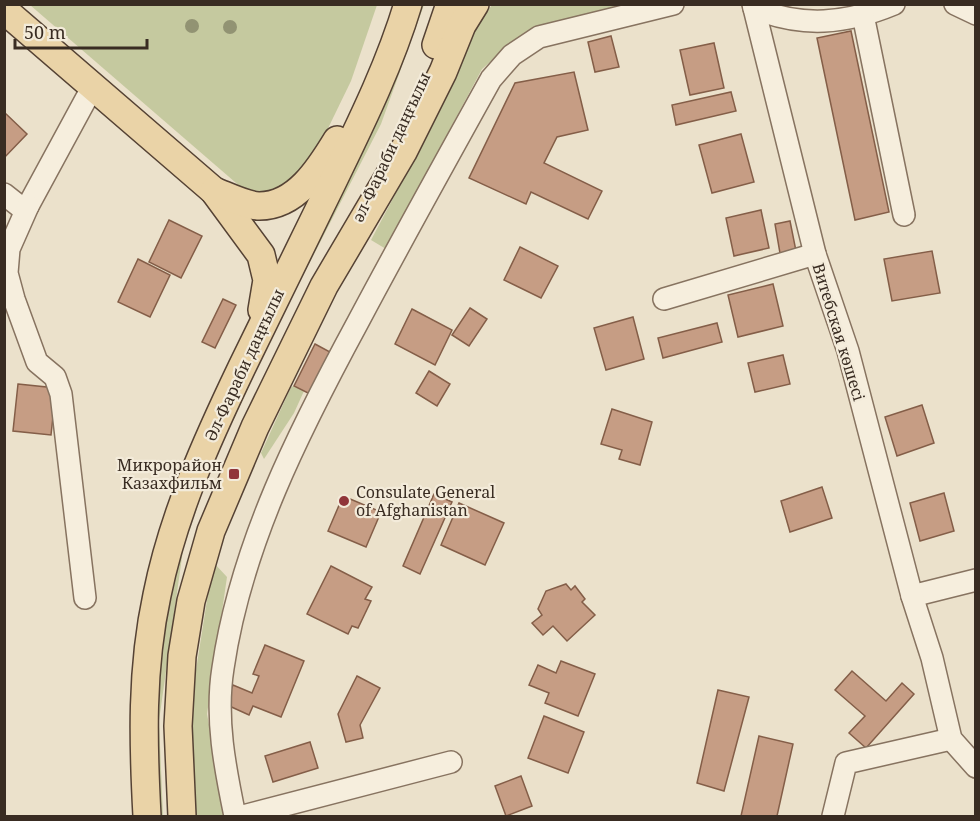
<svg xmlns="http://www.w3.org/2000/svg" width="980" height="821" font-family="'Noto Serif',serif">
<rect width="100%" height="100%" fill="#ebe1cb"/>
<g fill="#c5c99f">
<polygon points="30,5 377,5 351,81 317,151 294,182 262,195 243,189"/>
<polygon points="414,5 424,5 381,124 276,328 209,472 183,550 159,721 163,816 155,816 150,720 174,550"/>
<polygon points="492,5 631,5 499,54 482,69 386,249 371,240 424,140 467,39"/>
<polygon points="294,386 304,391 294,413 264,459 261,453 291,387"/>
<polygon points="213,562 227,577 207,714 226,816 196,816 191,702"/>
</g>
<g fill="#c69d84" stroke="#845e48" stroke-width="1.5">
<polygon points="851,31 889,212 855,220 817,38"/>
<polygon points="611,36 619,67 595,72 588,42"/>
<polygon points="714,43 724,88 690,95 680,50"/>
<polygon points="574,72 588,130 557,137 544,163 602,191 588,219 531,192 526,204 469,178 515,83"/>
<polygon points="731,92 736,111 676,125 672,105"/>
<polygon points="4,112 27,134 4,158"/>
<polygon points="741,134 754,182 712,193 699,145"/>
<polygon points="761,210 769,248 734,256 726,218"/>
<polygon points="169,220 202,236 181,278 149,262"/>
<polygon points="790,221 797,256 781,259 775,224"/>
<polygon points="520,247 558,266 541,298 504,280"/>
<polygon points="932,251 940,293 892,301 884,259"/>
<polygon points="138,259 170,275 150,317 118,302"/>
<polygon points="773,284 783,326 738,337 728,295"/>
<polygon points="223,299 236,305 215,348 202,342"/>
<polygon points="470,308 487,319 469,346 452,335"/>
<polygon points="412,309 452,330 435,365 395,344"/>
<polygon points="633,317 644,359 606,370 594,328"/>
<polygon points="717,323 722,342 663,358 658,338"/>
<polygon points="315,344 330,352 310,394 294,386"/>
<polygon points="783,355 790,384 755,392 748,363"/>
<polygon points="429,371 450,384 437,406 416,393"/>
<polygon points="18,384 56,388 51,435 13,431"/>
<polygon points="922,405 934,443 897,456 885,417"/>
<polygon points="612,409 652,422 640,465 619,459 622,450 601,444"/>
<polygon points="822,487 832,518 790,532 781,501"/>
<polygon points="944,493 954,531 920,541 910,503"/>
<polygon points="434,494 452,502 420,574 403,566"/>
<polygon points="343,496 381,512 366,547 328,531"/>
<polygon points="459,503 504,523 485,565 441,545"/>
<polygon points="331,566 372,587 365,599 371,601 358,628 352,626 348,634 307,614"/>
<polygon points="566,584 571,590 575,586 585,599 582,602 595,615 567,641 553,626 543,635 532,623 542,615 538,609 546,591"/>
<polygon points="265,645 304,661 281,717 253,706 249,715 225,704 233,685 252,693 259,676 253,674"/>
<polygon points="561,661 595,674 578,716 545,703 549,693 529,685 538,665 556,673"/>
<polygon points="852,671 886,701 902,683 914,694 866,748 849,733 865,716 835,690"/>
<polygon points="357,676 380,688 360,725 363,738 346,742 338,714"/>
<polygon points="718,690 749,697 724,791 697,783"/>
<polygon points="544,716 584,732 568,773 528,758"/>
<polygon points="759,736 793,744 777,816 741,816"/>
<polygon points="310,742 318,768 273,782 265,756"/>
<polygon points="521,776 532,806 506,816 495,786"/>
</g>
<g fill="none" stroke-linecap="round" stroke-linejoin="round">
<g stroke="#877360" stroke-width="24">
<g id="minor">
<polyline points="753,4 815,254 848,351 912,596 976,580"/>
<polyline points="955,4 976,14"/>
<path d="M754,8C802,28 846,24 894,4"/>
<polyline points="863,15 904,215"/>
<polyline points="4,194 23,209 28,206 93,86"/>
<polyline points="28,206 9,249 7,273 14,299 37,362 55,377 61,394 85,598"/>
<polyline points="664,299 815,254"/>
<polyline points="912,596 932,658 951,739 976,767"/>
<path d="M235,816C225,768 215,718 223,668C241,545 299,431 358,322C401,241 446,160 491,79L512,55L539,37L673,4"/>
<polyline points="243,816 451,762"/>
<polyline points="833,816 846,763 951,739"/>
</g>
</g>
<g stroke="#554234" stroke-width="30">
<g id="major">
<polyline points="4,10 214,191 261,255 267,280 262,310"/>
<polyline points="436,45 450,4"/>
<path d="M214,191C227,196 245,205 258,206C296,207 320,168 337,140"/>
<path d="M147,816C143,742 141,669 157,595C173,515 207,440 242,367C272,306 302,245 332,183C360,125 389,67 408,4"/>
<polyline points="182,816 178,726 182,656 191,601 211,531 255,427 324,286 403,152 443,72 462,25 475,4"/>
</g>
</g>
<use href="#minor" stroke="#f6eedd" stroke-width="21"/>
<use href="#major" stroke="#ead3a7" stroke-width="27"/>
</g>
<g fill="#929373">
<circle cx="192" cy="26" r="7"/>
<circle cx="230" cy="27" r="7"/>
</g>
<g fill="#903539" stroke="#f3ebda" stroke-width="2">
<rect x="228" y="468" width="12" height="12" rx="3"/>
<circle cx="344" cy="501" r="6"/>
</g>
<g text-anchor="middle" dominant-baseline="central" stroke-width="4.5" stroke-linejoin="round" paint-order="stroke">
<g font-size="16" fill="#392c22" stroke="#f3ebda">
<text transform="translate(391 147) rotate(-65)">әл-Фараби даңғылы</text>
<text transform="translate(839 332) rotate(73)">Витебская көшесі</text>
<text transform="translate(244 365) rotate(-65)">Әл-Фараби даңғылы</text>
</g>
<g font-size="16" fill="#392c22" stroke="#f3ebda" text-anchor="end">
<text x="222" y="465">Микрорайон<tspan x="222" dy="18">Казахфильм</tspan></text>
<text x="356" y="492" text-anchor="start">Consulate General<tspan x="356" dy="18">of Afghanistan</tspan></text>
</g>
</g>
<rect width="980" height="821" fill="none" stroke="#392c22" stroke-width="12"/>
<path d="M15 39v9h132v-9" fill="none" stroke="#392c22" stroke-width="3"/>
<text x="24" y="39" font-size="18" fill="#392c22" stroke="#f3ebda" stroke-width="4.5" paint-order="stroke">50 m</text>
</svg>
